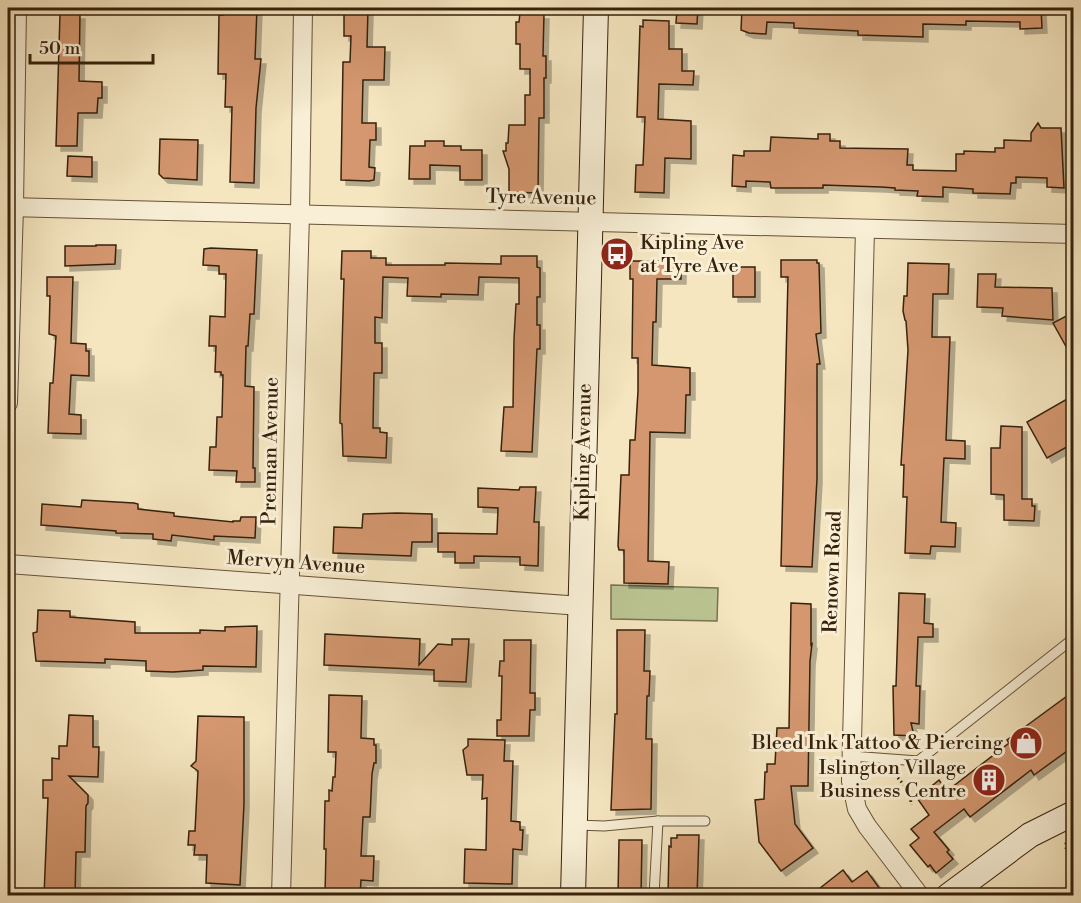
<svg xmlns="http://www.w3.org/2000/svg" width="1081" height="903" font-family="'Libre Bodoni',serif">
<defs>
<filter id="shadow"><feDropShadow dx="5" dy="5" stdDeviation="0" flood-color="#0004"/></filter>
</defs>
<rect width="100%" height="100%" fill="#f5e6c0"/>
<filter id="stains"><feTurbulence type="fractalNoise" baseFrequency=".00333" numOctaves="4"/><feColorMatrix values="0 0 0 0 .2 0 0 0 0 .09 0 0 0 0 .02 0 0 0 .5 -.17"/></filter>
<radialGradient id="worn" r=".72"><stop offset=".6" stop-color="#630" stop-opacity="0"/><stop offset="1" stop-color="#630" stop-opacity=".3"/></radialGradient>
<polygon fill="#bbc593" stroke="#78734f" stroke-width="1.5" points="611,585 718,588 717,621 611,619"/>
<g fill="#d49770" stroke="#36210b" stroke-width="1.5" filter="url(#shadow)">
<polygon points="223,8 257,8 255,59 261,59 256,108 254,183 230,182 232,107 225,107 226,74 218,74 219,15 223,15"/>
<polygon points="677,8 698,8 697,24 676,23"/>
<polygon points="742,8 1041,8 1042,28 1020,29 1020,22 966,21 966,25 923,24 923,37 858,35 858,31 794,28 794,23 767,22 766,34 749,33 741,30"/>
<polygon points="344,9 368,9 367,47 385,47 384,80 363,80 362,123 376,123 376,140 370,140 369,167 375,168 374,180 369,181 341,180 343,62 350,62 351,36 344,36"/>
<polygon points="520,13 544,14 543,56 546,56 546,78 544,78 544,118 539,118 538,193 509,192 509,169 503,151 506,151 506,143 508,143 509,125 525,125 525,95 530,95 530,69 520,69 520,44 516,44 516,22 519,22"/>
<polygon points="60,14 80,14 79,81 102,82 102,98 98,98 97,113 78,113 77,146 56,146"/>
<polygon points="643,20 669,21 669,49 682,49 682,71 694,71 693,85 659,84 658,119 691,121 691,159 665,158 664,193 635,192 636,165 643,165 645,117 637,117 640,26 643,27"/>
<polygon points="1038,123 1041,128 1061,128 1064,188 1047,187 1047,178 1016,177 1016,183 1011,183 1010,194 973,193 973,189 943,187 943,197 917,196 918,191 895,190 895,188 881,187 823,185 823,188 771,188 770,182 746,181 746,187 732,186 733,155 744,156 744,151 770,151 771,137 818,139 818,134 830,134 830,141 840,141 840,148 908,149 907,165 913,165 913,170 956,171 956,154 964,154 964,151 995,152 995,148 1004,148 1004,140 1031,141 1031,133"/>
<polygon points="160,139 198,140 197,180 163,178 159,174"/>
<polygon points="425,141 444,141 444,146 461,146 461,150 482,150 482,180 460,180 460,166 430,165 430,179 409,179 410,146 425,146"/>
<polygon points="68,156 92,157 92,177 67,176"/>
<polygon points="96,245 116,245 115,264 65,266 65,246 96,246"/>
<polygon points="211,248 257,250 254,314 250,314 248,346 246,346 245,386 254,387 253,468 255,468 255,482 236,482 237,471 209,470 210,447 216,447 217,417 222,417 223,375 221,375 221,372 215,372 216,346 209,346 210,316 225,317 226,274 219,274 219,266 203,265 204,249"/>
<polygon points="342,251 371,251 371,258 386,258 386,265 445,265 445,263 501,264 501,256 537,256 537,267 540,268 540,297 537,297 537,325 540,325 540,349 537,349 532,452 501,451 504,407 513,407 514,339 516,304 519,304 519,278 479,277 478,295 441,294 441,297 407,296 408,278 383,277 382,318 375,317 375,343 382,343 382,373 374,373 373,428 380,428 380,432 387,433 386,458 343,456 342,424 340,423 340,416 344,279 341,279"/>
<polygon points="781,260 817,260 817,263 819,263 821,333 816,334 820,364 817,364 817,479 812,567 781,566 788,277 781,277"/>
<polygon points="630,261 681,261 681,279 657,279 656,322 653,322 652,365 690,368 690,395 686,395 685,433 650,432 648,561 669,562 668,584 624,583 624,550 619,550 618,546 621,475 629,475 630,440 635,440 638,391 638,358 632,358 633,279 630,279"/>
<polygon points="908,263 949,264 948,294 933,294 932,337 950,337 946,440 965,441 965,459 944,458 941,522 956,523 955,547 931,546 930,554 905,553 907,497 903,497 904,465 901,465 908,350 906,321 905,320 903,311 904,296 907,296"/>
<rect x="733" y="267" width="22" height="30"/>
<polygon points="978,274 996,274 995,287 1052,288 1053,320 1002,316 1003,308 977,307"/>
<polygon points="47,277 73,277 71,343 86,344 86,351 89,351 89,376 71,375 69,414 81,415 81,434 48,433 50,383 53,383 56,336 49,334 50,296 47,296"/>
<polygon points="1074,312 1074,361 1053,323"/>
<polygon points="1074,395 1074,443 1047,458 1027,422"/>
<polygon points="1001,426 1022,427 1022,499 1032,499 1032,506 1035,506 1034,521 1004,520 1004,495 991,494 991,448 1000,448"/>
<polygon points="520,487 536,487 534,522 539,522 538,566 520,565 520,557 474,556 474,563 455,563 455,552 438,552 438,533 497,534 498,508 478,507 478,488 519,490"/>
<polygon points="82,500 134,503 138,504 138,509 174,513 174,516 233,522 233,521 240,521 241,517 256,517 255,538 214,536 214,540 172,535 171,541 153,539 153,534 116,533 116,531 41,525 42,504 81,507"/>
<polygon points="397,513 432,514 432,542 412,542 411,556 333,553 334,527 362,528 363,514"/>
<polygon points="899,593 925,594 924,623 933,624 933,637 918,637 916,686 920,686 919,724 911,723 914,736 894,735 893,686 896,686"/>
<polygon points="791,603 811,604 811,645 812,644 810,661 808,786 791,786 795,824 813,848 781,871 759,842 755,800 764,799 765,772 767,772 767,764 775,764 777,728 789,728"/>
<polygon points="38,610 70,611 70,617 135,622 135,633 200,633 200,630 225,631 225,627 257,626 256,667 203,666 203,670 173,672 146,671 146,661 105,659 105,663 36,661 33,633 37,632"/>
<polygon points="617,630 645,630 644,671 650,671 649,696 647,696 646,739 652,739 651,809 611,810 615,714 617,714"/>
<polygon points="325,634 420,639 419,665 438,644 452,645 452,639 469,639 466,682 434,681 434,670 324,665"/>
<polygon points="504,640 531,640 530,693 535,693 535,710 530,710 529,736 497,736 497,720 501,720 502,676 499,676 500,661 504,661"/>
<polygon points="1074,691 1074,746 1034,775 1031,770 970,817 964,809 934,832 949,850 947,852 953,859 936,873 930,865 928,867 910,845 919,838 911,829 929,815 917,798 939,780 947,791 1009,743 1007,740"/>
<polygon points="329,695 362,696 361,738 374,739 374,745 376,745 376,763 374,763 372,774 370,817 363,817 361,856 374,856 373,881 361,880 360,896 325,896 326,849 324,849 325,801 329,801 329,790 332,791 333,777 335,777 336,752 328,752"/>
<polygon points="69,715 93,716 93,747 99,747 98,777 69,776 88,795 88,803 86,806 85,852 76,852 75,896 44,896 48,798 43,798 43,780 52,780 52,758 59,759 59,746 67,746"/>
<polygon points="198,716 244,717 244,804 240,885 206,883 207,855 194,855 195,845 188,845 189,831 195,831 198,771 191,766 196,761"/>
<polygon points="468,739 505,740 504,761 513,761 511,821 520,822 520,830 523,830 522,850 513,849 512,884 464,883 465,849 486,850 487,798 482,799 483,775 467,775 463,750 468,746"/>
<polygon points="677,835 699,835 697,896 668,896 669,846 671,847 671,838 677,838"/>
<polygon points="619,840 642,840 641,896 618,896"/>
<polygon points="843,870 852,882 867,871 885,896 810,896"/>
</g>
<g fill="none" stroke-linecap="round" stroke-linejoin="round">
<g stroke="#665238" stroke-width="11">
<g id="lane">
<polyline points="851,756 918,761 1074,638"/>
<polyline points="577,825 604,826 658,821 705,821"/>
<polyline points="654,896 658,821"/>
</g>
</g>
<g stroke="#665238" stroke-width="20">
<g id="street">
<polyline points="8,207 1074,234"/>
<polyline points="865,229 851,781 857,809 867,826 920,896"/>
<polyline points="8,403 14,207 17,8"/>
<polyline points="8,564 581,606"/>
<polyline points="281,896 300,214 303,8"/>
</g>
</g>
<g stroke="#36210b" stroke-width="26">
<g id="secondary">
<polyline points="573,896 596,8"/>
<polyline points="948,896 1030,835 1074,813"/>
</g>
</g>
<g stroke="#36210b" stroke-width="3" stroke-dasharray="1.5 3" stroke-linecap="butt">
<polyline points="892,771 910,792 911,805"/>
<polyline points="1068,839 1065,846 1074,862"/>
</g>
<use href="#lane" stroke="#f8efd6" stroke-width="9"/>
<use href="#street" stroke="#f8efd6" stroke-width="18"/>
<use href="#secondary" stroke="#f8efd6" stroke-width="24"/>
</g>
<defs>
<g id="bus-disc" transform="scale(1.725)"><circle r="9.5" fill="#8f2418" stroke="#f8efd6"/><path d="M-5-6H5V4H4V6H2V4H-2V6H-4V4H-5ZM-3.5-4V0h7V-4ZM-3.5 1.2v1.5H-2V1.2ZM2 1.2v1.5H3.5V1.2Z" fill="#fff"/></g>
<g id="shop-disc" transform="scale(1.725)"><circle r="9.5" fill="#8f2418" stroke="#f8efd6"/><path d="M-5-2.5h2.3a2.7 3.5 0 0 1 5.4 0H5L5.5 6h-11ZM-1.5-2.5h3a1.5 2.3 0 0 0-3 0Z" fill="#fff"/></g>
<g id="building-disc" transform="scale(1.725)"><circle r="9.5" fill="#8f2418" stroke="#f8efd6"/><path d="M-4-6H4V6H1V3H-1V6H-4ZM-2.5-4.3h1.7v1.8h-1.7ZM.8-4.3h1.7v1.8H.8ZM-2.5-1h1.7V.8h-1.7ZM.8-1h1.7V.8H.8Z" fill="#fff"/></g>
</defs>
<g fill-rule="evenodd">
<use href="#bus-disc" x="617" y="254"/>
<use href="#shop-disc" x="1026" y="743"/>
<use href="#building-disc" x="989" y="780"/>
</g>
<g text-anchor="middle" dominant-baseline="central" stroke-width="6" stroke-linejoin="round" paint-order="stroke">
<g font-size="20" fill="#36210b" stroke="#f8efd6">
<text transform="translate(541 198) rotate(1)">Tyre Avenue</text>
<text transform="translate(271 451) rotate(-89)">Prennan Avenue</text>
<text transform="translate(584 452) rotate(-89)">Kipling Avenue</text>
<text transform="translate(296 563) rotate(4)">Mervyn Avenue</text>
<text transform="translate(833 572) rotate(-88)">Renown Road</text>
</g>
<g font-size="20" fill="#36210b" stroke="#f8efd6" text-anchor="end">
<text x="640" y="243" text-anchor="start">Kipling Ave<tspan x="640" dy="23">at Tyre Ave</tspan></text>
<text x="1003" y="743">Bleed Ink Tattoo &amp; Piercing</text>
<text x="966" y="768">Islington Village<tspan x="966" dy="23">Business Centre</tspan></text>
</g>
</g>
<rect width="1081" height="903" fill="none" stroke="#f5e6c0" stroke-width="30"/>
<rect x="9" y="9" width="1063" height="885" fill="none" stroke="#36210b" stroke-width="3"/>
<rect x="15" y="15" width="1051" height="873" fill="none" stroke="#36210b" stroke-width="1.5"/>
<path d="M30 54v9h123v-9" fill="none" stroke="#36210b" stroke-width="3"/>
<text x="39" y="54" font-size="18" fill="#36210b" stroke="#f8efd6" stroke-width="4.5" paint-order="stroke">50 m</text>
<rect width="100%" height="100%" filter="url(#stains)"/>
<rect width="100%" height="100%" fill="url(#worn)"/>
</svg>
